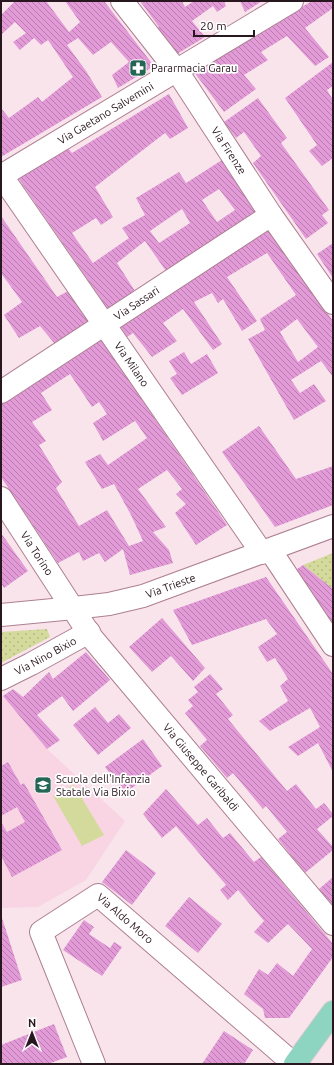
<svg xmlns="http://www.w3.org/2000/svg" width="334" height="1065" font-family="Ubuntu,sans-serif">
<defs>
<pattern id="park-dots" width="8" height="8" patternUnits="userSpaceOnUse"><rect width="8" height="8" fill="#d4da9c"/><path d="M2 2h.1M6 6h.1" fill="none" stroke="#b6ba86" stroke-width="1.8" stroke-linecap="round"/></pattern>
<pattern id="building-back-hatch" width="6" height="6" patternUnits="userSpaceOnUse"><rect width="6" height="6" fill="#e39bd8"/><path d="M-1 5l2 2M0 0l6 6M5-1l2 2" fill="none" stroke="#b87daf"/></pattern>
</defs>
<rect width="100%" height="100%" fill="#f9e4ec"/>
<polygon fill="#f9d5e4" points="3,696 47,749 125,821 86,880 38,907 1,908 1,697"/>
<g fill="url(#park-dots)">
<polygon points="333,553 333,589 303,565"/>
<polygon points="47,629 50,637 1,663 1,632"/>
</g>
<polygon fill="#d4da9c" points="74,785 104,835 82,846 53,796"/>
<g fill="url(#building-back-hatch)" fill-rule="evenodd">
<polygon points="15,1 46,1 69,32 80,22 65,1 104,1 154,66 118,88 112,75 129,62 111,42 93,55 78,38 67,45 86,71 102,97 1,157 1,108 9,118 38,97 42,102 73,77 48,40 41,45 34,38 20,50 13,42 26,33 15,22 1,35 1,15"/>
<polygon points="140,1 182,1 185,7 194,1 224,1 226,6 217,12 213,6 192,21 205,37 172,57 155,31 159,27"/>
<polygon points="240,1 262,1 245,12"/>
<polygon points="312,1 333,1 333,8 305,28 329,57 315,66 287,36 261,52 268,60 244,75 256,89 224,112 194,72 226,51"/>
<polygon points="333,62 333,86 327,90 333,100 333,158 322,166 309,151 317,145 285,98"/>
<path d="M169,94L188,128L170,139L165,133L95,187L113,217L101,225L96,218L72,233L93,263L129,238L122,228L145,215L136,198L179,172L186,183L222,160L256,211L166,271L145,241L117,263L135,291L108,309L18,178L68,148L72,153ZM219,189L235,210L217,222L202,200ZM182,209L190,223L159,243L150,231Z"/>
<polygon points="258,98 287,138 281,143 329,210 322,215 328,223 306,239 253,163 261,156 244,132 236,138 224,122"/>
<polygon points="1,216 57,297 68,291 89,322 55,344 40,326 19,338 4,315 22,302 1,273"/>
<path d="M266,226L333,321V377L321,361L291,380L300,393L314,384L326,401L294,420L248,339L265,330L260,319L296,295L267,253L227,277L257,321L242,331L223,299L218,303L212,293L194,302L222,344L213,350L183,309L163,323L177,341L152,357L133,333L127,337L118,323ZM297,319L318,347L298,362L280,332Z"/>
<polygon points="333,243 333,278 317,254"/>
<path d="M100,338L227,525L196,545L175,513L186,504L176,494L182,489L167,470L138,489L166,527L153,532L169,550L173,563L130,575L123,549L105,562L99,553L83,561L79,552L58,563L1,477V401ZM70,374L92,407L99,402L107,414L93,423L103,441L135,421L147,438L108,465L100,454L85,462L102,489L114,484L131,515L143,541L129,546L107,510L79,526L56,488L62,482L39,445L46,441L32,422L52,410L41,393Z"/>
<polygon points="184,352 191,364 207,354 218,373 182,395 170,378 177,374 169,361"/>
<polygon points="259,426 296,479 333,466 333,505 275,527 222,452"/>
<polygon points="1,533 28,571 4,588 1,583"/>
<polygon points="303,565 333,589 333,632 293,572"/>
<polygon points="266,577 333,674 333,772 318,743 298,756 288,747 320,727 310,708 270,731 259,721 288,701 280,686 288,679 275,658 267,662 258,647 277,634 266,619 192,645 173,610"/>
<polygon points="162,618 205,668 193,681 171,656 152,672 129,647"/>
<polygon points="86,652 110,680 73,711 62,696 37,715 60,740 47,749 3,696 13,689 23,697 49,672 53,679"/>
<polygon points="210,674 223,689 216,694 233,715 228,719 287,791 296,784 316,809 324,803 333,814 333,816 317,829 333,847 333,850 305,873 278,839 287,832 266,806 263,809 233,773 227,778 200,746 207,740 185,713 193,706 188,700 198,692 194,687"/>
<polygon points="95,707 108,723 119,714 131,728 98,755 73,725"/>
<polygon points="143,739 162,766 125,793 105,767"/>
<polygon points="8,762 21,785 24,783 62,850 12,877 1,856 1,822 7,832 25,822 17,807 1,816 1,766"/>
<polygon points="166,789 198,825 207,818 223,838 230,833 254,862 261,857 333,944 333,957 289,1018 265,1018 263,1009 244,994 259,969 268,975 277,963 293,976 312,949 288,924 268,943 254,932 264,921 238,890 228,900 220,890 226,885 176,826 162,838 143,814"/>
<polygon points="126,850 156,873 132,905 102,882"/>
<polygon points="333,877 333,906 319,889"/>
<polygon points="189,897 222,924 198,953 165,926"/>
<polygon points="1,918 2,918 22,980 1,987"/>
<polygon points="84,920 94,927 89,934 110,948 114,942 122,947 102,976 63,950"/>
<polygon points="54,1024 67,1057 48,1064 1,1064 1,1045"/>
<polygon points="224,1031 253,1050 244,1064 202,1064"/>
</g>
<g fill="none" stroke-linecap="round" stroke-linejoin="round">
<g stroke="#ae7f93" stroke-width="24">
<g id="minor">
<path id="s1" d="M122,1L177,71L271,215L333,303"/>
<path id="s2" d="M1,175L262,553"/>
<path id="s3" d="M1,176L292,1"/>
<path id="s4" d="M1,392L271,215"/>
<path id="s5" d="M1,498L92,638L333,924"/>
<polyline points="270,550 333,645"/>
<path id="s6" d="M1,615L74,608L109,604L143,596L333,526"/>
<path id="s7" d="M1,679L31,664L89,632"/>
<path id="s8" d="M94,1064L41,932L98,895L294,1064"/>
</g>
</g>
<g stroke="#d0ccce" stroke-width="24">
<polyline id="major" points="295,1064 333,1012"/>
</g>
<use href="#minor" stroke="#fff" stroke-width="22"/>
<use href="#major" stroke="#8dd4c1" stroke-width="22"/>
</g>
<defs>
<g id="pharmacy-square" transform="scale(0.9)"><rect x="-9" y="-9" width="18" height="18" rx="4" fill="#246553" stroke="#fff"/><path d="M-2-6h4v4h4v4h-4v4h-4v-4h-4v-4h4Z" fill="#fff"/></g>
<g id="school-square" transform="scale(0.9)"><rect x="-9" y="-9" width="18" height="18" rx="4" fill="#246553" stroke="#fff"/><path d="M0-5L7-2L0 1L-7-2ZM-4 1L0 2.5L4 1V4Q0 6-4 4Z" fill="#fff"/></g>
</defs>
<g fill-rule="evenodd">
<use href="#pharmacy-square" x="138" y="68"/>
<use href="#school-square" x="43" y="785"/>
</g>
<g text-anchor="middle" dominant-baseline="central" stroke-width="3.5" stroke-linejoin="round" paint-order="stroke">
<g font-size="11" fill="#29171f" stroke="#fff" text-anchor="start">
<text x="151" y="68">Pararmacia Garau</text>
<text x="56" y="779">Scuola dell'Infanzia<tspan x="56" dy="13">Statale Via Bixio</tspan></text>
</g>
<g font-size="11" fill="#29171f" stroke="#fff">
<text stroke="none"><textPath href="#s3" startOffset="122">Via Gaetano Salvemini</textPath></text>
<text stroke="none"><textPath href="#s1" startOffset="184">Via Firenze</textPath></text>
<text stroke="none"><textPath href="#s4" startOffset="162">Via Sassari</textPath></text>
<text stroke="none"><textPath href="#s2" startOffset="230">Via Milano</textPath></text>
<text stroke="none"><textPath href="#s5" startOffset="66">Via Torino</textPath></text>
<text stroke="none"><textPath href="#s6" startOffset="173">Via Trieste</textPath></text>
<text stroke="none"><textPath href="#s7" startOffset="50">Via Nino Bixio</textPath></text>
<text stroke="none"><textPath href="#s5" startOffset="336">Via Giuseppe Garibaldi</textPath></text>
<text stroke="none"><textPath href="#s8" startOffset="246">Via Aldo Moro</textPath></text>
</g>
</g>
<rect width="334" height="1065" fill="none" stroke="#29171f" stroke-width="4"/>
<g transform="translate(32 1033)" stroke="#ffffff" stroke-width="3" paint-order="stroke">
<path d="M0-3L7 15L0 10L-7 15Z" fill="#29171f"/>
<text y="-6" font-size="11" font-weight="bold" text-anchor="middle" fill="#29171f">N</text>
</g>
<path d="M194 30v6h60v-6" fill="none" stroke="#29171f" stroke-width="2"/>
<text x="200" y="30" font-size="12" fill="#29171f" stroke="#ffffff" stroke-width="3" paint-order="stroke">20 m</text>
</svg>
